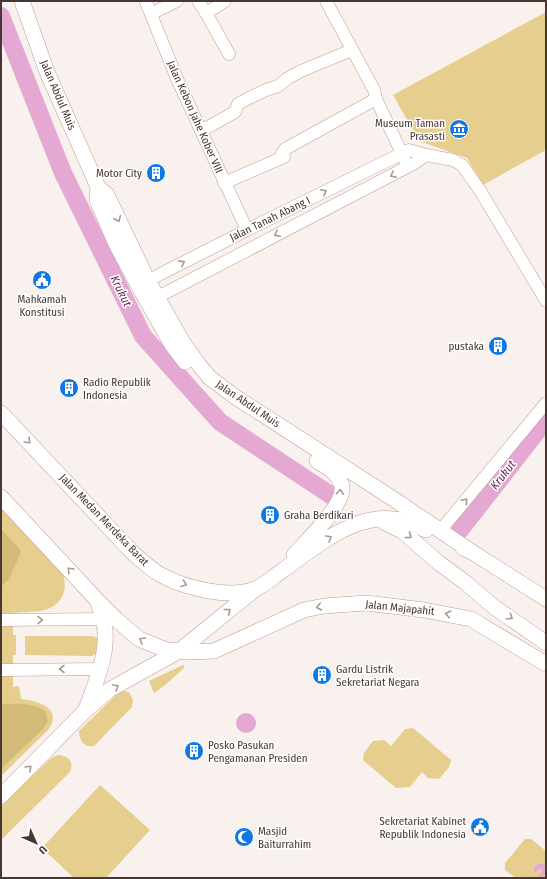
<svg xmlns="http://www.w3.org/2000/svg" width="547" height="879" font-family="'Fira Sans Condensed',sans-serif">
<rect width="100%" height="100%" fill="#f9f1ee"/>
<g fill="#e6ce8e">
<polygon points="546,12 546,150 483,185 467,158 419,141 393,95"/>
<path d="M1,506L61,569C70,588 63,607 41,611C31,612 22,612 13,613V635H16V655H13V687L19,686L21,699C38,701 64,708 48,730L1,776Z"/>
<polygon points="25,636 92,636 97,638 99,641 98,652 92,656 25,655"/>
<polygon points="183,665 184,665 184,668 164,686 154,693 149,681"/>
<path d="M123,691L129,692L133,700L132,707L94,746C84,748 79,740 79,731L114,697Z"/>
<polygon points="413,728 451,760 449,767 439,779 428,778 422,772 410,787 396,788 363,760 364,753 373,741 384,740 391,746 405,729"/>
<path d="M58,755C69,756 74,762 70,772L1,840V806L48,761L53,757Z"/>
<polygon points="100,785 150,830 106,878 74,878 42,848"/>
<polygon points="525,839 531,839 546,851 546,878 516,878 505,870 505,863"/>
</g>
<g fill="#d2ba78">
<polygon points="1,529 20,549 21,552 9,579 1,587"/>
<path d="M1,704C17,704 31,702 45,711L48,721L43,729L1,769Z"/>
</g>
<g fill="#e5a8d2">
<circle cx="246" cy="723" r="10"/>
<polygon points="538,864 543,864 546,867 546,874 542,877 538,877 542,872 542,869 539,869 534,874 534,867"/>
</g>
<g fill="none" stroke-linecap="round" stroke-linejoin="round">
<g stroke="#e5a8d2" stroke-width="18">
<polyline points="1,16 63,173 143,336 220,422 332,496"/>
<polyline points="460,530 546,420"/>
</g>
<g stroke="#c29b91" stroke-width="13">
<g id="minor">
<polyline points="198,1 206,13"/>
<polyline points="326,1 374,90 376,99 405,160"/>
<polyline points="146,2 178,81 247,230"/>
<polyline points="224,2 206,13 229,54"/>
<polyline points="151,14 177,1"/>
<polyline points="201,131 235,112 238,104 249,98 266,90 278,86 288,78 301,71 352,50"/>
<polyline points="224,183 284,157 282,153 285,149 376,99"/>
<polyline points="141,284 247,230 409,150 426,155 453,160 462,165 481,192 546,301"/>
<polyline points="150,301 415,163 426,155"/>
<polyline points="440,531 546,403"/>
<polyline points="1,620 104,619"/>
<polyline points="1,670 101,669"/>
</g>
</g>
<g stroke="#c29b91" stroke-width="16">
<g id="major">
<polyline points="22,1 47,72 98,187 107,195 148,281 182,341 199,365 210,378 234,396 395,500 472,552"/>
<polyline points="98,187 97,200 116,244 138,285 172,345 185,362"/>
<path d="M1,413L132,552C141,560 150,569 161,575C185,588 231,600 257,588C266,584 274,576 282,571C325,540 371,498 426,530"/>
<polyline points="1,497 96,599 117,620 139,639 159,647 168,650 189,652 214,651 304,610 324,606 366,603 424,610 471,619 546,664"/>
<polyline points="384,522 402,531 439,563 466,583 494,607 546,643"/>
<polyline points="463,548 472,552 546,599"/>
<path d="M294,555C306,541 344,506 342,487C340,474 327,467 317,461"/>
<path d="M86,709C99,674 115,640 98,603"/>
<polyline points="1,796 85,711 109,690 179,651 253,591"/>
</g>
</g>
<use href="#minor" stroke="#fff" stroke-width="12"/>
<use href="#major" stroke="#fff" stroke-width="15"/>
</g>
<defs><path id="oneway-chevron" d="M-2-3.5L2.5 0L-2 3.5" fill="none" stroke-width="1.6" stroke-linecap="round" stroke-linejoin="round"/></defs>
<g stroke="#a39a98">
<use href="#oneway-chevron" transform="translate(393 175) rotate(153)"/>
<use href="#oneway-chevron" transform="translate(324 192) rotate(-26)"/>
<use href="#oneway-chevron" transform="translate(118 219) rotate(65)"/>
<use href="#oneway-chevron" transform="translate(277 234) rotate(153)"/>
<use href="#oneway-chevron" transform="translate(182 263) rotate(-27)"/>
<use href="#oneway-chevron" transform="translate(28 441) rotate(47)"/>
<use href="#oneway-chevron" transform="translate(340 492) rotate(-86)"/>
<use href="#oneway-chevron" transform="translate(465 501) rotate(-50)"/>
<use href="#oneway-chevron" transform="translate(409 536) rotate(37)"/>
<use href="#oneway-chevron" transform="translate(329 538) rotate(-30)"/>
<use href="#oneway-chevron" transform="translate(70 570) rotate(-133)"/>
<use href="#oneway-chevron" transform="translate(184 584) rotate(20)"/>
<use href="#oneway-chevron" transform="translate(319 607) rotate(168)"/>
<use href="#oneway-chevron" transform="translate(228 611) rotate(-38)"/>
<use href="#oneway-chevron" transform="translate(448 614) rotate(-168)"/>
<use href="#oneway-chevron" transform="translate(510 617) rotate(34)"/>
<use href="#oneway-chevron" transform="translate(40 620) rotate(-1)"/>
<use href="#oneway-chevron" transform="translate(142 640) rotate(-150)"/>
<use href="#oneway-chevron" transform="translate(62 669) rotate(180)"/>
<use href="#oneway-chevron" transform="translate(116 687) rotate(-30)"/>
<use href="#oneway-chevron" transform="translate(29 768) rotate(-45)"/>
</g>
<defs>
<g id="museum-disc" transform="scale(1)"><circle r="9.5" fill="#1178e0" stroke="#fff"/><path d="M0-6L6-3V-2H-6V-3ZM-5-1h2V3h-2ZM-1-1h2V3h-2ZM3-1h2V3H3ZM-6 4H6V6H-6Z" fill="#fff"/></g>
<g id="building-disc" transform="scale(1)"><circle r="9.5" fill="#1178e0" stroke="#fff"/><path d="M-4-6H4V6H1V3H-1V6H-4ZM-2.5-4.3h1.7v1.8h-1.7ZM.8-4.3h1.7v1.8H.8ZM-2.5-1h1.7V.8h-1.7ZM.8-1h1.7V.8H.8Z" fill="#fff"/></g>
<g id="civic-disc" transform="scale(1)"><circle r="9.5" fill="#1178e0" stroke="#fff"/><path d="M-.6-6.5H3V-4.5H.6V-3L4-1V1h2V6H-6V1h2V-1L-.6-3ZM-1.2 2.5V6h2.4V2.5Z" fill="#fff"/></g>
<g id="mosque-disc" transform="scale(1)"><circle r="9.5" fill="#1178e0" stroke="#fff"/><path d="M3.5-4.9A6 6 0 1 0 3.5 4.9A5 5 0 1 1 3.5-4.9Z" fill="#fff"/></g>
</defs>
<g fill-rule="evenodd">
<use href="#museum-disc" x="459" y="129"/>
<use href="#building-disc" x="156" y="173"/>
<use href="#civic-disc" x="42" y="280"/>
<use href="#building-disc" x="498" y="346"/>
<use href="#building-disc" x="69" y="388"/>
<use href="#building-disc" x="270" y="515"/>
<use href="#building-disc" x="322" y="675"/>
<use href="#building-disc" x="194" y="751"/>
<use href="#civic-disc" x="480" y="827"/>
<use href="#mosque-disc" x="244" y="837"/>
</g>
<g text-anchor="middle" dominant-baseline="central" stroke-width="3" stroke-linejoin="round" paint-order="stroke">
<g font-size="11" fill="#473632" stroke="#fff">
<text transform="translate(58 95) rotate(67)">Jalan Abdul Muis</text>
<text transform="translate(195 117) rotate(66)">Jalan Kebon Jahe Kober VIII</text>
<text transform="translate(270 219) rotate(-26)">Jalan Tanah Abang I</text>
<text transform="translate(248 404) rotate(34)">Jalan Abdul Muis</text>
<text transform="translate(104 520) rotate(46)">Jalan Medan Merdeka Barat</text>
<text transform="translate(400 608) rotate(6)">Jalan Majapahit</text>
</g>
<g font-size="11" fill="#473632" stroke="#fff" text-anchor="start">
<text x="445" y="123" text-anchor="end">Museum Taman<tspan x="445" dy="13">Prasasti</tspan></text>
<text x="142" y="173" text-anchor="end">Motor City</text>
<text x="42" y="299" text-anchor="middle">Mahkamah<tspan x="42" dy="13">Konstitusi</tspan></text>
<text x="484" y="346" text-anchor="end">pustaka</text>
<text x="83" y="382">Radio Republik<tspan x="83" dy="13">Indonesia</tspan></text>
<text x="284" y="515">Graha Berdikari</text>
<text x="336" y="669">Gardu Listrik<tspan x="336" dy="13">Sekretariat Negara</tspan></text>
<text x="208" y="745">Posko Pasukan<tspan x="208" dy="13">Pengamanan Presiden</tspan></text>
<text x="466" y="821" text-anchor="end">Sekretariat Kabinet<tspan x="466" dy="13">Republik Indonesia</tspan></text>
<text x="258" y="831">Masjid<tspan x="258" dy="13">Baiturrahim</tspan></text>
</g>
<g font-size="12" font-style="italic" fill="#672257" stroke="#fff">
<text transform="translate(121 291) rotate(64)">Krukut</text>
<text transform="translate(503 475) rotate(-52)">Krukut</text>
</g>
</g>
<rect width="547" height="879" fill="none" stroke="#473632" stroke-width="4"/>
<g transform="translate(36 843) rotate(135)" stroke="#ffffff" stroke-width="3" paint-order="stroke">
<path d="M0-3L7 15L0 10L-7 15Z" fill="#473632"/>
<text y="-6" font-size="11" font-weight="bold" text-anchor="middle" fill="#473632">U</text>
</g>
</svg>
